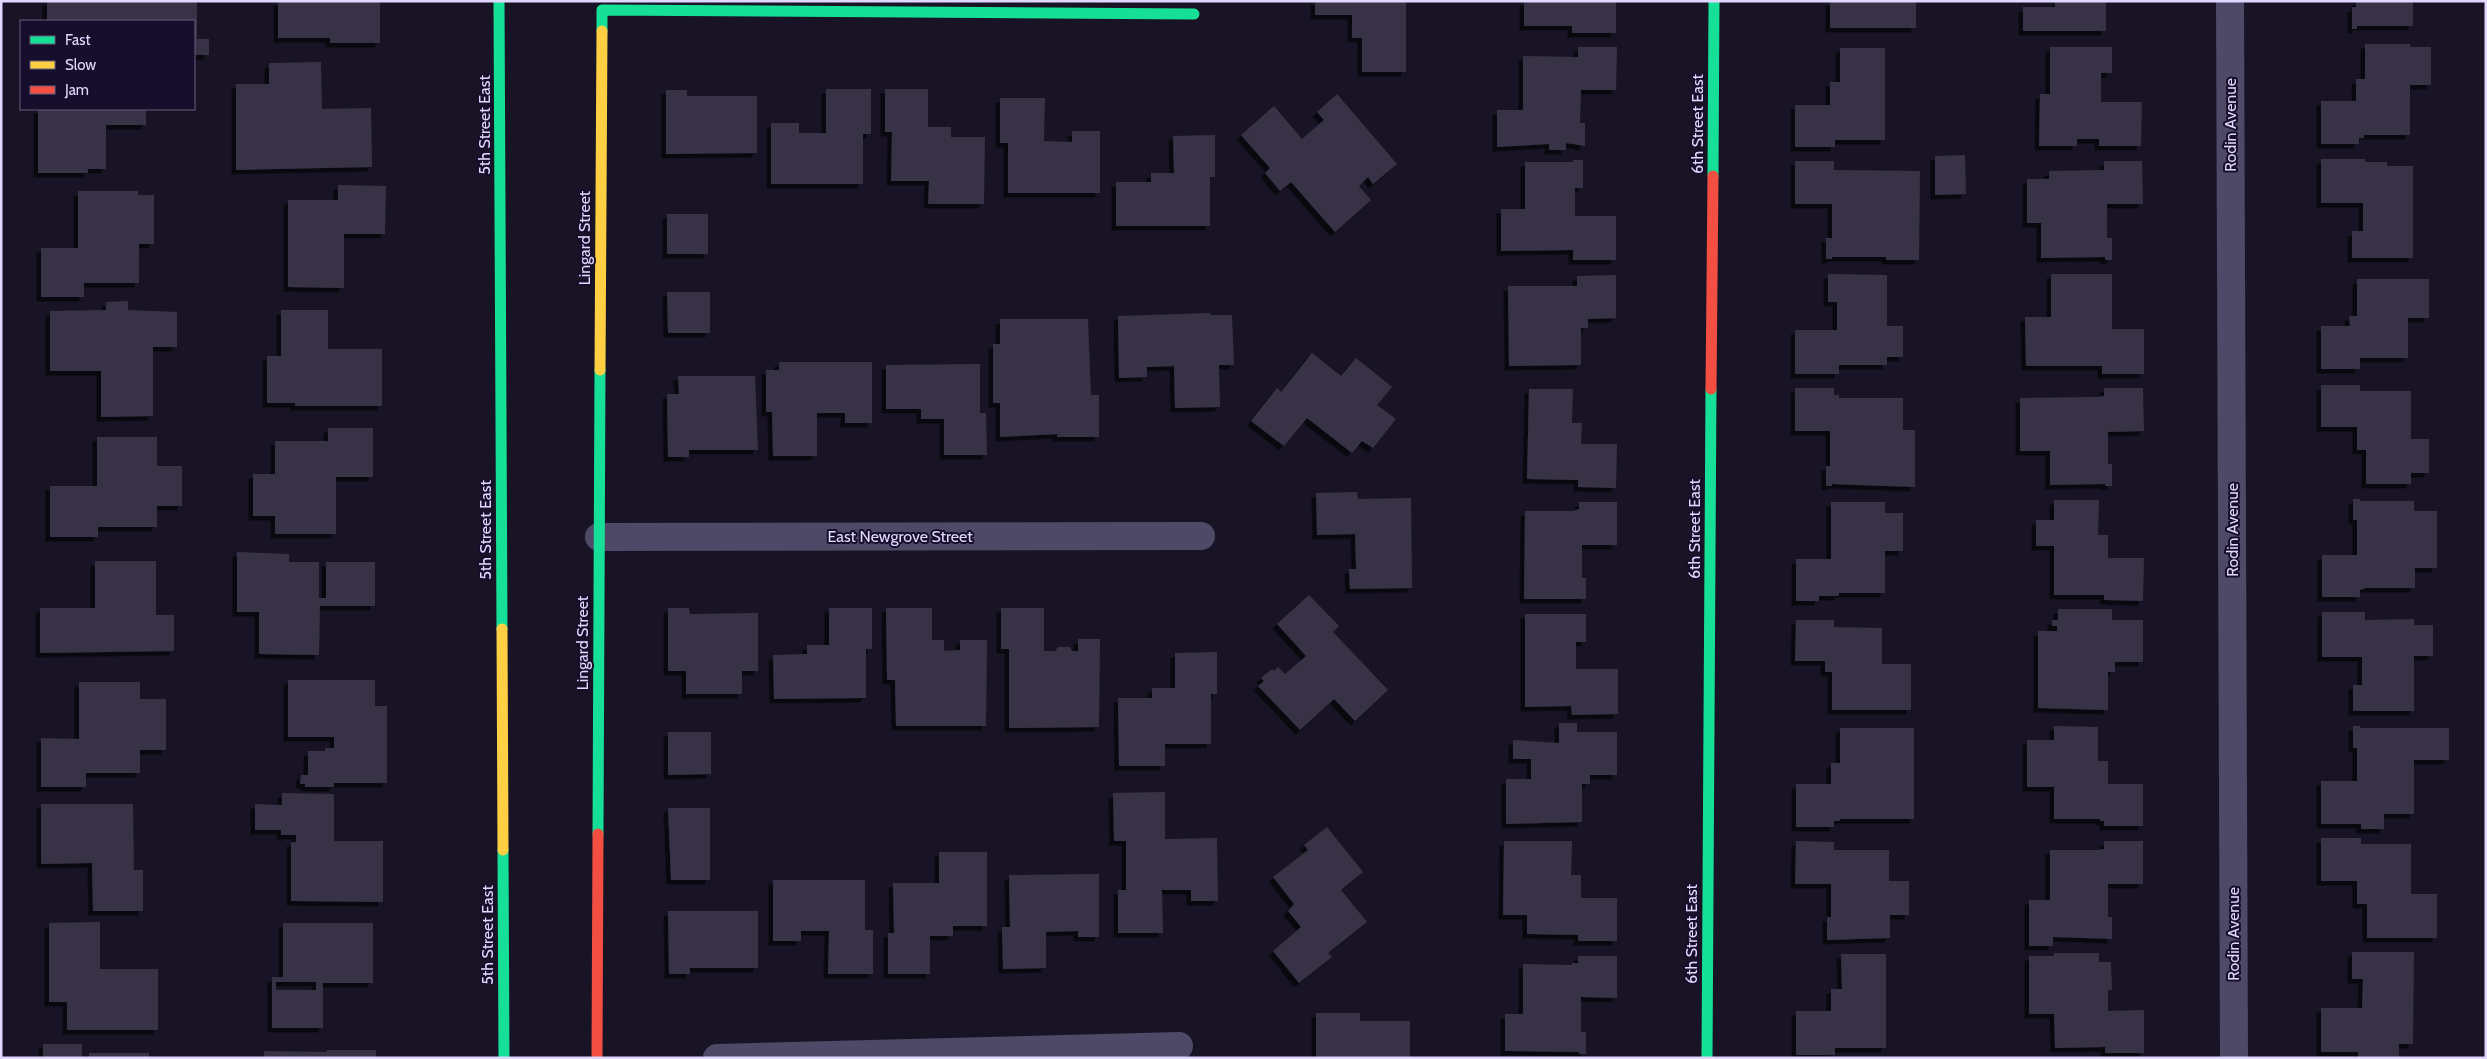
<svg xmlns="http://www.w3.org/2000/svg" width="2487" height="1059" font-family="Cabin,sans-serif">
<defs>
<filter id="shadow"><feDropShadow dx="-4.5" dy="4.5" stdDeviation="0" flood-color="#0009"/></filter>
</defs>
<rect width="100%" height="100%" fill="#191425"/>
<g fill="#383246" fill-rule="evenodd" filter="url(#shadow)">
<polygon points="47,1 197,1 197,39 209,39 209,55 194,55 194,21 47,21"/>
<polygon points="278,1 380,1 380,43 330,43 330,38 278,38"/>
<polygon points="1315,1 1406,1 1406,72 1362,72 1362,38 1352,38 1352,15 1315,15"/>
<polygon points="1524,1 1616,1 1616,33 1572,33 1572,26 1524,26"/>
<rect x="1830" y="1" width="86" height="27"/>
<polygon points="2055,1 2106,1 2106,31 2023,31 2023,7 2055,7"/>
<polygon points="2356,1 2413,1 2413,26 2357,26 2357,29 2352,29 2352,7 2356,7"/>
<polygon points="2365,44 2410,44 2410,47 2431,47 2431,85 2410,85 2410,135 2364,135 2364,138 2359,138 2359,144 2321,144 2321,101 2356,101 2356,79 2365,79"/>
<polygon points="1578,47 1617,47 1616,90 1581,90 1580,123 1585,123 1585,146 1566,143 1566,150 1549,150 1549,144 1497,147 1497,110 1523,110 1523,56 1578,57"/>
<polygon points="2050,47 2112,47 2112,73 2101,73 2101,102 2142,102 2141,146 2099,146 2099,139 2077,139 2077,146 2039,146 2040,94 2050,94"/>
<polygon points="1840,48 1885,48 1885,140 1835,140 1835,147 1795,147 1795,105 1830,105 1830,82 1840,82"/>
<polygon points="321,62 322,109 371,108 372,167 236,170 236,84 269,84 269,63"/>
<polygon points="826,89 871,89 871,134 863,134 863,184 771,184 771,123 799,123 799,133 826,133"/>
<polygon points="885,89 928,89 928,127 951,127 951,137 985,137 984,204 928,204 929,181 891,181 892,132 885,132"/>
<polygon points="666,90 687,90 687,96 757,96 757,153 666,154"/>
<polygon points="1337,94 1397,164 1373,184 1368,177 1359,186 1371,200 1335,232 1291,182 1280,191 1265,173 1270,168 1241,135 1274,106 1302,139 1324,120 1317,112"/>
<polygon points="1000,98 1045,98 1044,141 1072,142 1072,131 1100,131 1100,193 1008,193 1008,143 1000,143"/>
<polygon points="38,109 146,109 146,125 106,125 106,169 88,169 88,173 38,173"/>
<polygon points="1215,135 1215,177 1210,177 1210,226 1116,226 1116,182 1151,182 1151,173 1174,173 1173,136"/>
<polygon points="1965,155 1966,194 1935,195 1935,156"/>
<polygon points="2321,159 2365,159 2365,162 2387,162 2387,166 2413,166 2413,258 2352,258 2352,231 2363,231 2363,203 2321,203"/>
<polygon points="1573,160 1583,160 1583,188 1575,188 1575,216 1616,216 1616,260 1573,260 1573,250 1501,251 1501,209 1525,209 1525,162 1573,162"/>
<polygon points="1795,161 1834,161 1834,170 1920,171 1919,260 1886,260 1886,257 1832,257 1832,259 1826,259 1826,238 1832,238 1832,204 1795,204"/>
<polygon points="2104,161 2142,161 2143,204 2107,204 2107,238 2112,238 2112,260 2105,260 2105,257 2041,258 2041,223 2027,223 2027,179 2049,179 2049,171 2104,170"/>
<polygon points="338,185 386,186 385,234 344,234 344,288 288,287 288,200 338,200"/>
<polygon points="78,191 138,191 138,195 154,195 154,244 139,244 139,283 84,283 84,297 41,297 41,248 78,248"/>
<rect x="667" y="214" width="41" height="40"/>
<polygon points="1828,274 1887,275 1887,326 1903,326 1903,357 1887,357 1887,365 1839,365 1839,374 1795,374 1795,330 1837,330 1837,302 1828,302"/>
<polygon points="2051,274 2112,274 2112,329 2144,329 2144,374 2102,374 2102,366 2026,366 2025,317 2051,317"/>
<polygon points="1616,275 1616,318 1588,319 1588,328 1581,328 1581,365 1509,366 1508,286 1577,286 1577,276"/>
<polygon points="2357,279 2429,279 2429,318 2408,318 2408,358 2360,358 2360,369 2321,369 2321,326 2350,326 2349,316 2357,316"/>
<polygon points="667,292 710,292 710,333 668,333"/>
<polygon points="128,301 128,310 177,312 177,347 153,347 153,416 101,417 101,371 50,371 50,311 106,310 106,302"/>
<polygon points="281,310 328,310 328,349 382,349 382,406 295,406 295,403 267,403 267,356 281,356"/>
<polygon points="1210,313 1210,315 1232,315 1234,365 1219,365 1220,407 1175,408 1174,366 1147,367 1147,377 1119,378 1118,316"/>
<polygon points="1000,319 1088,319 1091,395 1099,395 1099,437 1057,437 1057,434 1000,437 1000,403 993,403 993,344 1000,344"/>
<polygon points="1312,353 1341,376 1356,358 1392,387 1377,405 1396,419 1373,448 1362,441 1352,453 1307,418 1284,446 1251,421 1277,388 1281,392"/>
<polygon points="779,362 872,362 872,423 845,423 845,413 817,413 817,456 773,456 772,412 766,412 766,370 779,370"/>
<polygon points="980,364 980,413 986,413 987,455 944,455 944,419 921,419 921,409 886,409 886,365"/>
<polygon points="678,376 755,376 758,450 689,450 689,457 668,457 667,394 679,394"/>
<polygon points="2321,385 2360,385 2360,391 2411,391 2411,439 2429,439 2429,473 2411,473 2411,484 2366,484 2366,450 2357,450 2357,427 2321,427"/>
<polygon points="1795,388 1834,388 1834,395 1839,395 1839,398 1903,398 1903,430 1915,430 1915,487 1832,484 1832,486 1826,486 1826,466 1830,466 1830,431 1795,431"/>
<polygon points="2104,388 2143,388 2144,431 2108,432 2108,464 2112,464 2112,486 2105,486 2105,484 2050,485 2050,451 2020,451 2020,398 2097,397 2104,396"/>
<polygon points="1529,389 1573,389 1572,423 1582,423 1581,444 1617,444 1616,488 1578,487 1578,480 1527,479"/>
<polygon points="328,428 373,428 373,477 336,477 336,534 275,534 275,516 253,516 253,474 275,474 275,441 328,441"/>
<polygon points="97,437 157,437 157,466 182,466 182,506 157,506 157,527 98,527 98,537 50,537 50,486 97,486"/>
<polygon points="1357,492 1358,499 1411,498 1412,588 1350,589 1349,569 1356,569 1355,534 1317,535 1316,493"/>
<polygon points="2353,499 2360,499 2360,501 2414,501 2414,511 2437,511 2437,568 2415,568 2415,588 2366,588 2360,590 2360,597 2322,597 2322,555 2357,555 2357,520 2353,520"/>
<polygon points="2054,500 2099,500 2098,535 2108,535 2108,558 2144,558 2143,601 2104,600 2104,595 2054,595 2054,546 2036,546 2036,520 2054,520"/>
<polygon points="1579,502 1617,502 1617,545 1582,545 1582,578 1586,578 1586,599 1524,599 1525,511 1573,511 1579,509"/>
<polygon points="1831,502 1885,502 1885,513 1903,513 1903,551 1885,551 1885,593 1839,593 1839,596 1819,596 1819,601 1796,601 1796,559 1831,559"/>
<polygon points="237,552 289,554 289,562 319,562 319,598 326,598 326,562 375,562 375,606 320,606 319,655 259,654 259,612 237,612"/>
<polygon points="95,561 156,561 156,615 174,615 174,651 40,653 40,608 95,608"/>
<polygon points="1309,595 1339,626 1333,632 1388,690 1355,721 1334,699 1300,730 1258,686 1264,681 1261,678 1272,669 1274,671 1278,667 1285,674 1306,656 1277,624"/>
<polygon points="668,608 689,608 690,614 758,613 758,671 742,671 742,694 686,694 686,671 668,671"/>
<polygon points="829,608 872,608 872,649 866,649 866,698 774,699 773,655 807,654 807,645 829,645"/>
<polygon points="886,608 932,608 932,640 944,640 944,651 960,650 960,640 987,640 986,726 896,726 895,680 887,680"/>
<polygon points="1001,608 1044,608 1044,651 1055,651 1058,647 1070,647 1072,651 1078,651 1078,639 1100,639 1099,727 1009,728 1009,649 1001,649"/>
<polygon points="2058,609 2112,609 2112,620 2143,620 2143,662 2115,662 2115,672 2108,672 2108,710 2038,708 2038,631 2057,631 2057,626 2052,626 2052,620 2058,620"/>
<polygon points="2322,612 2365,612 2365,620 2414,619 2414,625 2433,625 2433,656 2414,656 2414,711 2353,711 2353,685 2362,685 2362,657 2322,657"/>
<polygon points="1525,614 1586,614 1586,642 1576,642 1576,669 1618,669 1618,714 1572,715 1571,706 1525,707"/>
<polygon points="1796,620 1834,620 1834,627 1882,628 1882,664 1911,664 1911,710 1832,710 1832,672 1825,672 1825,661 1795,661"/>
<polygon points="1217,652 1217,694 1211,694 1211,744 1165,744 1165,766 1119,766 1118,698 1152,698 1152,688 1175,688 1175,653"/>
<polygon points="288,680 375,680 375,706 387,706 387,783 334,783 334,787 305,787 305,784 300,784 301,775 308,775 308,751 325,751 325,748 334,748 334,737 288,737"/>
<polygon points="79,682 140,682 140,699 166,699 166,750 140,750 140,773 86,773 86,787 41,787 41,738 79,739"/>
<polygon points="1559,723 1577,723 1577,732 1617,732 1617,775 1590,775 1590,784 1582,784 1582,822 1506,824 1506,779 1531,779 1531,759 1513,759 1513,740 1559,743"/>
<polygon points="2054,726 2098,727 2098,761 2108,761 2108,784 2143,784 2143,826 2104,826 2104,821 2100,821 2100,819 2054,819 2054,787 2027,787 2027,740 2054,740"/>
<polygon points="2353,726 2360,726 2360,728 2449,728 2449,760 2414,760 2414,814 2384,814 2384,829 2361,829 2361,824 2321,824 2321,781 2357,781 2357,748 2353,748"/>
<polygon points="1840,728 1914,728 1914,819 1840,819 1840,821 1834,821 1834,827 1796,827 1796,784 1831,784 1831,763 1840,763"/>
<polygon points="668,732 711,732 711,774 668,775"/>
<polygon points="1165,792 1165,839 1217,838 1218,901 1191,901 1191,890 1162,890 1163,933 1118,933 1118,890 1126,890 1126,841 1114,841 1113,793"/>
<polygon points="282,793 334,794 334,841 383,841 383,902 291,901 291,842 296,842 296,835 281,835 281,830 255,830 255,804 282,805"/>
<polygon points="41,804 133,804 134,870 143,870 143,911 93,911 92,863 41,864"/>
<polygon points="668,808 710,808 710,880 671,880"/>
<polygon points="1327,827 1363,872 1341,890 1367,922 1328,953 1332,957 1299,983 1273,951 1301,927 1288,911 1294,904 1273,877 1308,850 1304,845"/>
<polygon points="2321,838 2361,838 2361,844 2411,844 2411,894 2437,894 2437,938 2367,938 2367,904 2357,904 2357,881 2321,881"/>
<polygon points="1504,841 1572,841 1571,875 1581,875 1581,898 1617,898 1617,941 1578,941 1578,935 1527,934 1527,915 1503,915"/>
<polygon points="1796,841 1834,842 1834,850 1889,850 1889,881 1909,881 1909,915 1890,915 1890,938 1827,940 1827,917 1831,917 1831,884 1795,884"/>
<polygon points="2104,841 2143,841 2143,884 2108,884 2108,917 2112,917 2112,939 2053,937 2053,946 2029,946 2029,900 2050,900 2050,850 2097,850 2104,849"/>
<polygon points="939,852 987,852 987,926 953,926 953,936 930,936 930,974 888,974 888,933 894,933 893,883 939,883"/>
<polygon points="1099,874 1099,937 1078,937 1078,931 1046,932 1046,968 1003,969 1002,927 1010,927 1009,875"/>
<polygon points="773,880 865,880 865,930 873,930 873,974 828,974 829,931 801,931 801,941 773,941"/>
<polygon points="668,911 758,911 758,968 690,968 690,974 669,974"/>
<polygon points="100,922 100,969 158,969 158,1030 67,1030 67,1002 49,1002 49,923"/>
<path d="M283,923H373V983H323V1028H272V977H283ZM276,982H316V990H276Z"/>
<polygon points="2352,952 2414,952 2413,1044 2399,1044 2399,1058 2358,1058 2358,1052 2321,1052 2321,1008 2362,1008 2363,979 2352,979"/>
<polygon points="2054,953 2099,953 2099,962 2111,962 2112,990 2108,990 2108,1011 2144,1010 2144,1053 2105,1053 2105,1047 2055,1048 2054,1014 2029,1014 2029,956 2054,956"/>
<polygon points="1841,954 1886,954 1886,1048 1835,1048 1835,1055 1796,1055 1796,1011 1831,1011 1831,989 1842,989"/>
<polygon points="1578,956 1617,956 1617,998 1581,997 1581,1032 1586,1032 1586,1054 1579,1054 1579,1052 1505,1051 1505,1014 1523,1014 1523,964 1572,965 1572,963 1578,963"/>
<polygon points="1316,1013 1360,1013 1360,1021 1410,1021 1410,1058 1316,1057"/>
<rect x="43" y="1044" width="39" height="14"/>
<polygon points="327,1050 376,1050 376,1058 264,1058 264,1051 327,1052"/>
<rect x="89" y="1053" width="60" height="5"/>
</g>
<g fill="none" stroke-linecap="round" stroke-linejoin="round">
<g stroke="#4d4966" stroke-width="28">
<polyline points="2230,1 2234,1058"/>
<polyline points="599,537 1201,536"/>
<polyline points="717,1058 1179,1046"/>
</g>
<g stroke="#16e098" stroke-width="11">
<polyline points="499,1 502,629"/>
<polyline points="602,31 602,10 1194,14"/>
<polyline points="1713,176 1714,1"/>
<polyline points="598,834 600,370"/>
<polyline points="503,850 504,1058"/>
<polyline points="1707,1058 1711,389"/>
</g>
<g stroke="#ffcf43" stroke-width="11">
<polyline points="600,370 602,31"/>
<polyline points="502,629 503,850"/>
</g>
<g stroke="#f24e42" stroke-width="11">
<polyline points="1711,389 1713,176"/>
<polyline points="597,1058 598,834"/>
</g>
</g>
<g text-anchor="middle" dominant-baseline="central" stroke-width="4" stroke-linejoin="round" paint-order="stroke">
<g font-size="16" fill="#e0d8ff" stroke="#160e2b">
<text transform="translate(1697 124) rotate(-90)">6th Street East</text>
<text transform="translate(484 125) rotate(-90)">5th Street East</text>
<text transform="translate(2230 125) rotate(-90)">Rodin Avenue</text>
<text transform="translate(584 238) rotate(-90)">Lingard Street</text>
<text transform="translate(1694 529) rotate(-90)">6th Street East</text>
<text transform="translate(485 530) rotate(-90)">5th Street East</text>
<text transform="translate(2232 530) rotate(-90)">Rodin Avenue</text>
<text x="900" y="536">East Newgrove Street</text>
<text transform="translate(582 643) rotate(-90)">Lingard Street</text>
<text transform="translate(1691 934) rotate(-90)">6th Street East</text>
<text transform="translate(2233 934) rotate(-90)">Rodin Avenue</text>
<text transform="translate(487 935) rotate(-90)">5th Street East</text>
</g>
</g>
<rect width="2487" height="1059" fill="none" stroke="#e0d8ff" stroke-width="5"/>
<rect x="20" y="20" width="175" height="90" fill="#160e2b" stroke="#675f80"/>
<rect x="30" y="36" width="25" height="8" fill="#16e098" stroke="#675f80"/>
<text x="65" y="45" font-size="15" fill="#e0d8ff">Fast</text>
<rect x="30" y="61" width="25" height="8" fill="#ffcf43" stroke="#675f80"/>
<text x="65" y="70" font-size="15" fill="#e0d8ff">Slow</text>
<rect x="30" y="86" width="25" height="8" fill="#f24e42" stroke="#675f80"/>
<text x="65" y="95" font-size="15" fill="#e0d8ff">Jam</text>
</svg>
